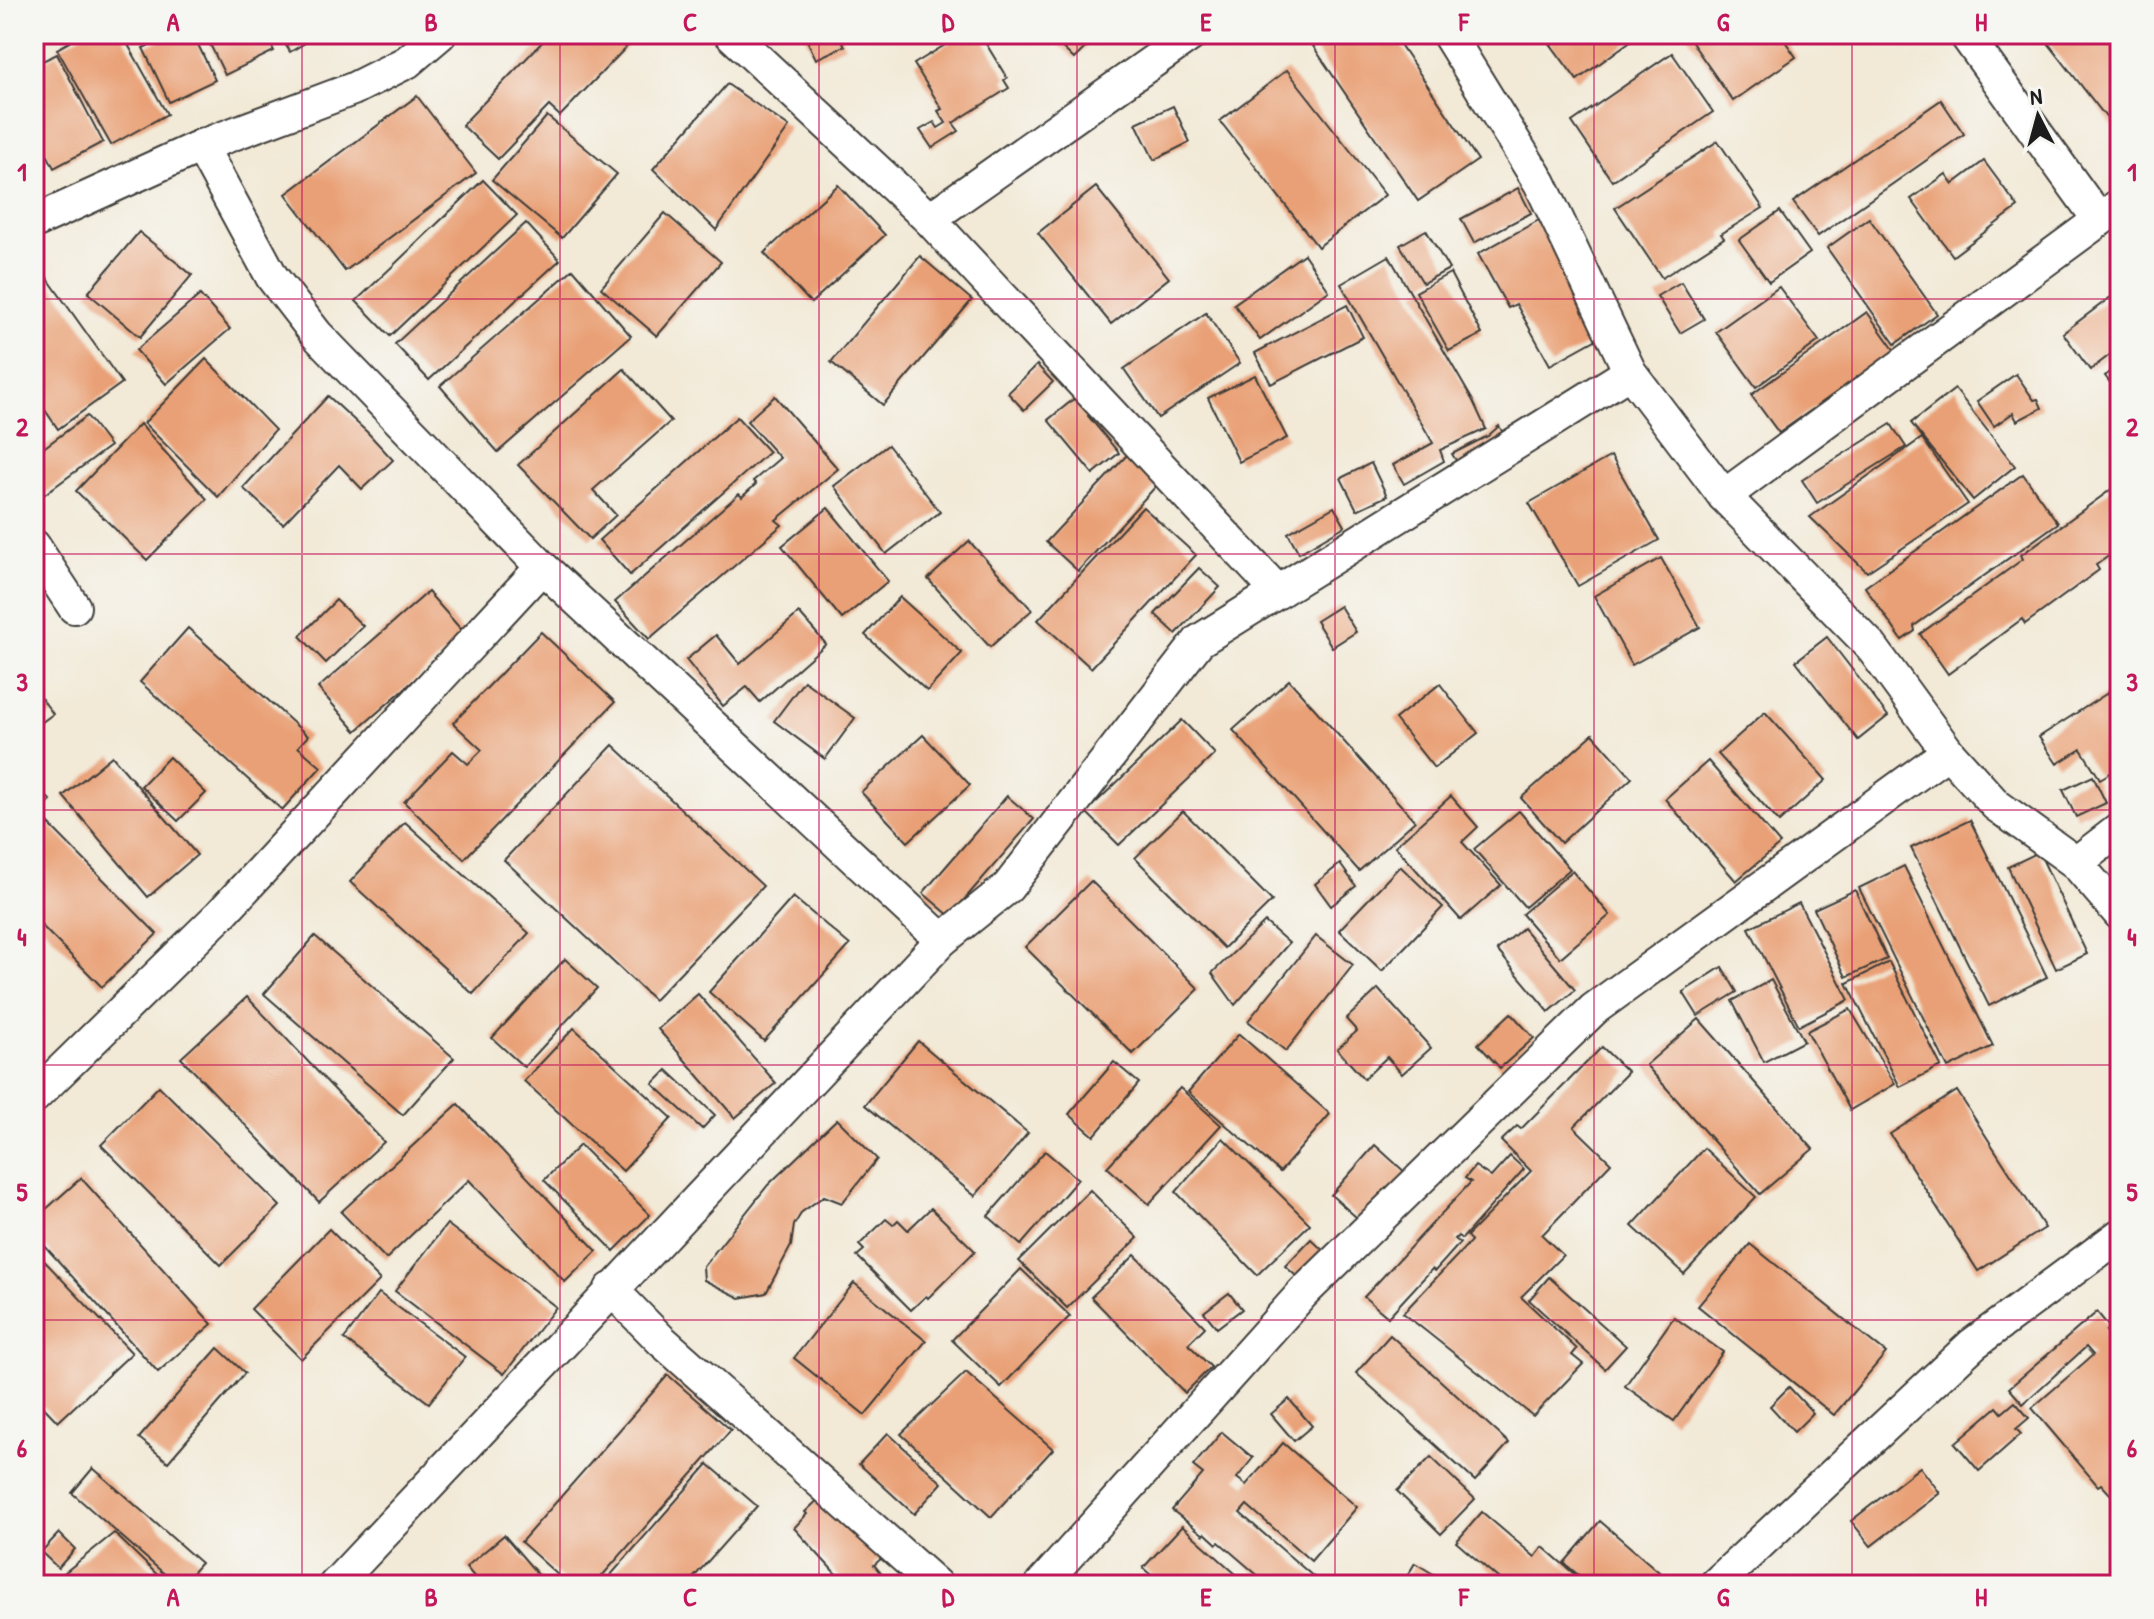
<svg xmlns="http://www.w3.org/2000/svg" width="2154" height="1619" font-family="'Patrick Hand',sans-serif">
<rect width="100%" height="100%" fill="#f6f6f2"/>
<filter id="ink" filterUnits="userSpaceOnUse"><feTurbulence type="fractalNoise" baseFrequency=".0125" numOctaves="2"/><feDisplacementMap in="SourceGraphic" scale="16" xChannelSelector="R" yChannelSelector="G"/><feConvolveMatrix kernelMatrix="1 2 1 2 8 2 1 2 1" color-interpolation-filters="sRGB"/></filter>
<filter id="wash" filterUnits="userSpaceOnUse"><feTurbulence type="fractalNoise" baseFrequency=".006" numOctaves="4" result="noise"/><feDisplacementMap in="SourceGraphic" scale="32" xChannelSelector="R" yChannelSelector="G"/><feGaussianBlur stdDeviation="1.8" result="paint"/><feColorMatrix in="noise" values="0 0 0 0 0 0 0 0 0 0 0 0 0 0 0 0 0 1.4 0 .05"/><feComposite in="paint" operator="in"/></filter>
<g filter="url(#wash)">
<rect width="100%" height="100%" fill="#f2e9d6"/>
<g id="blocks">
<g fill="#e9a076">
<polygon points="84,34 122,34 167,114 111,145 57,49"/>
<polygon points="172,34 193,34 215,80 169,102 143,48"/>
<polygon points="205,34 266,34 274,51 225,75"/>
<polygon points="279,34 320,34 290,52"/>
<polygon points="550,34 639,34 560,116 549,106 498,159 462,125"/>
<polygon points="804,34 839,34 845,46 816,59"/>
<polygon points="963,34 980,34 1007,78 1004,80 1009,88 953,123 959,131 932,148 920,130 934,122 938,128 946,123 938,111 942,109 914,64"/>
<polygon points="1048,34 1099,34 1074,59"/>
<polygon points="1147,34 1175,34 1155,46"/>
<polygon points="1330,34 1393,34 1478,160 1418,201 1313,46"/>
<polygon points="1543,34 1640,34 1577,80"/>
<polygon points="1686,34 1780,34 1796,57 1733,101"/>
<polygon points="2041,34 2111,34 2120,45 2120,135"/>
<polygon points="1672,53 1713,112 1612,181 1572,122"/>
<polygon points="57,54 103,142 54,168 34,129 34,65"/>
<polygon points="1287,70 1385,195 1318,247 1220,121"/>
<polygon points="727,84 789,127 716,230 653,169"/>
<polygon points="417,96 476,173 345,271 286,194"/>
<polygon points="1941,100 1964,134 1818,236 1793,202"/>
<polygon points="1173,106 1190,142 1154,160 1136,123"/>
<polygon points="547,116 617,174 562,238 492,180"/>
<polygon points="1718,141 1763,208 1721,234 1724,238 1662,278 1615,208"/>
<polygon points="1984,161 2018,207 1953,256 1911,199 1946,174 1953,184"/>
<polygon points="483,180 517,215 390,336 356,301"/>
<polygon points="838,185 885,235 811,303 764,253"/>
<polygon points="1096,187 1169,278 1111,324 1038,233"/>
<polygon points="1518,188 1531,213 1474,243 1461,219"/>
<polygon points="1780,211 1810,253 1769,282 1739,240"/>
<polygon points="665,213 721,262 657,336 601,288"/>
<polygon points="1869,218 1937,314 1895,344 1827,248"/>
<polygon points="1539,220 1604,335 1550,365 1516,304 1508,308 1478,254"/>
<polygon points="526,223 560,260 429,380 395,344"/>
<polygon points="1426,230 1449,269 1423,283 1400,245"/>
<polygon points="139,232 192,275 140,337 88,293"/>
<polygon points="1304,254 1329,291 1260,340 1234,304"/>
<polygon points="920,256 972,300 883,405 831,362"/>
<polygon points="1389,256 1473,401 1486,429 1440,450 1444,461 1404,484 1393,465 1433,443 1341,284"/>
<polygon points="573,269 631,336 498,452 440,386"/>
<polygon points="43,272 122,383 58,429 34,394 34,279"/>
<polygon points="1450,273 1482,334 1449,351 1416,292"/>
<polygon points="1681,282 1704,319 1680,333 1657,296"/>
<polygon points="1779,287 1819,341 1756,387 1716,332"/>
<polygon points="2120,290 2120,347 2090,370 2063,333"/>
<polygon points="200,295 230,329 166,384 136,350"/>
<polygon points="1347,305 1363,337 1271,384 1255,353"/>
<polygon points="1867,312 1895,351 1779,433 1751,395"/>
<polygon points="1206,313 1240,363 1158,418 1124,369"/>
<polygon points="206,359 275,430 218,497 144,423"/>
<polygon points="2120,364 2120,395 2105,376"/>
<polygon points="1037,365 1053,382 1024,410 1008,393"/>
<polygon points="624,369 671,421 593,490 616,515 590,539 518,465"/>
<polygon points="2016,374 2034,400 2038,399 2042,408 2017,421 2013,413 1994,426 1977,401"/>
<polygon points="1255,375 1287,438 1239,462 1208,398"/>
<polygon points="1955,389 2015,466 1973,500 1911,423"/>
<polygon points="1080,394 1095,411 1088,416 1119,453 1093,474 1048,420"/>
<polygon points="328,396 368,433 393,460 362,489 339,465 283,524 243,488"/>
<polygon points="775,396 838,469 776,520 782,525 649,639 615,602 739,494 742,497 756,484 753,481 780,458 747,421"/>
<polygon points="87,416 110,446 34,502 34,455"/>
<polygon points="737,417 769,452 630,575 599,540"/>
<polygon points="140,424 207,499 147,560 76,491"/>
<polygon points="1891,424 1906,447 1817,503 1802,480"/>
<polygon points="1499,426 1509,443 1462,470 1452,454 1488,436"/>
<polygon points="1922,438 1968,504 1867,572 1810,517"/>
<polygon points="888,445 940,512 886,554 834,486"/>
<polygon points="1127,455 1158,484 1078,571 1046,542"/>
<polygon points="1611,456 1659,540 1578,586 1529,503"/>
<polygon points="1371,463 1387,496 1357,510 1341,478"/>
<polygon points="2023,474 2058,523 1914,626 1915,631 1902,640 1865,587"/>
<polygon points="2120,483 2120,548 2096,565 2099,570 2025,624 2022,619 1948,674 1920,634 2023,559 2021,555"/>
<polygon points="1143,507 1196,555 1091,668 1038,620"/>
<polygon points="1334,507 1345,526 1299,553 1288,533"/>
<polygon points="828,508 888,581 842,619 782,546"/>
<polygon points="969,541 1032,610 990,647 928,579"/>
<polygon points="1661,558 1700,627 1632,665 1594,596"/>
<polygon points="1199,568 1220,587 1176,634 1155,614"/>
<polygon points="428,592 466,635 356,731 318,688"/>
<polygon points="900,597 962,653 927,691 865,635"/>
<polygon points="336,600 363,626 326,663 300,636"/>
<polygon points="1340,606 1356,632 1332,647 1316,621"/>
<polygon points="799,613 826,644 760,702 747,687 723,706 686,660 716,635 740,664"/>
<polygon points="188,628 308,736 298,747 321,767 282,810 140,682"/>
<polygon points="541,632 615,702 464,859 404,802 453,751 468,764 482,750 453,723"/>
<polygon points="1827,637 1888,716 1858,740 1796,661"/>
<polygon points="1289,680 1415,821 1359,871 1233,730"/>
<polygon points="804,681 855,718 825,759 774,721"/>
<polygon points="1440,684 1478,733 1434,768 1395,719"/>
<polygon points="2120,685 2120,767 2100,779 2081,749 2057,764 2039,737"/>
<polygon points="34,688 53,714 34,728"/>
<polygon points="1765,712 1826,780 1779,822 1718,754"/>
<polygon points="1182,720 1215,754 1119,845 1086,812"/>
<polygon points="1593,734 1632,778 1561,843 1521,798"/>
<polygon points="923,735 970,785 908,842 861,792"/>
<polygon points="613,745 763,886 654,1000 504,860"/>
<polygon points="112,756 197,855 148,897 63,796"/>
<polygon points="169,757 206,793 178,821 141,786"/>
<polygon points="1708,761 1780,844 1736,881 1665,799"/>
<polygon points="2093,776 2106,803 2076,817 2063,790"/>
<polygon points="34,784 51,801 34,817"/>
<polygon points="1007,796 1034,819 950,916 923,893"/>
<polygon points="1451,796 1478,827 1462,842 1501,885 1461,920 1395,846"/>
<polygon points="1183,811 1272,901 1224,948 1135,858"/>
<polygon points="1519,811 1570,869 1525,907 1474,849"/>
<polygon points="1970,820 2047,977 1989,1006 1911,848"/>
<polygon points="47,822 157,934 102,987 34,918 34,835"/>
<polygon points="405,822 529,933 473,994 350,882"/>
<polygon points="2039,852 2087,954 2056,969 2008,867"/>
<polygon points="1340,864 1356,886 1331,906 1315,884"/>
<polygon points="1400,866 1443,907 1382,971 1339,930"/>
<polygon points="1904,866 1993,1046 1948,1068 1859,888"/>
<polygon points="1572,871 1610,915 1560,958 1522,914"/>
<polygon points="1091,881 1199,989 1133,1054 1025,947"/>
<polygon points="1855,890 1887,959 1846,977 1814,909"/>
<polygon points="793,897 850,945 764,1041 709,992"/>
<polygon points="1799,903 1849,1000 1799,1026 1749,928"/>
<polygon points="1265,922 1289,943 1235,1005 1212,973"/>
<polygon points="1523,928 1575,990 1549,1012 1497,950"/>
<polygon points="315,936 454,1058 403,1115 264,994"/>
<polygon points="1316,936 1353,965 1286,1051 1248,1021"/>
<polygon points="565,959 597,988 524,1067 492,1038"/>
<polygon points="1889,962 1941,1066 1900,1087 1847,983"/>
<polygon points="1722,967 1737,992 1698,1016 1683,992"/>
<polygon points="1771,980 1804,1041 1764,1062 1732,1001"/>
<polygon points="1378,989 1431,1048 1402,1074 1387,1057 1364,1079 1337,1049 1357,1031 1346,1019"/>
<polygon points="698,994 776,1083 735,1118 658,1029"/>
<polygon points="247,997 384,1142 319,1202 181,1058"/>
<polygon points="1850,1009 1895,1084 1850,1110 1807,1031"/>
<polygon points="1511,1013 1534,1038 1500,1068 1478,1044"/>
<polygon points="1699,1019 1813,1149 1760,1194 1646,1065"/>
<polygon points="574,1028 672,1118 623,1171 524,1081"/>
<polygon points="1239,1034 1330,1114 1280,1172 1188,1092"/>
<polygon points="918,1041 1028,1133 975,1196 865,1105"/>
<polygon points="1602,1047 1628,1072 1574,1127 1611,1163 1542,1235 1563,1255 1521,1297 1577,1349 1572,1355 1583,1364 1533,1416 1403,1313 1471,1241 1467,1236 1531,1171 1501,1141 1517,1126 1521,1129"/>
<polygon points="1114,1062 1139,1083 1094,1136 1069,1114"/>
<polygon points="667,1070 715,1115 702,1129 653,1084"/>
<polygon points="159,1086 280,1206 221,1265 101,1145"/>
<polygon points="1180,1088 1221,1125 1149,1204 1107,1167"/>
<polygon points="1957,1091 2045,1228 1978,1271 1890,1134"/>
<polygon points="458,1104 597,1251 565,1282 469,1180 386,1259 341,1212"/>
<polygon points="837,1119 877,1159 842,1203 824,1196 802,1212 794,1225 791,1246 766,1293 740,1298 704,1280 703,1267 768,1185"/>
<polygon points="1223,1138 1310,1224 1257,1275 1176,1192"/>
<polygon points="580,1145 650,1215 614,1251 544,1180"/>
<polygon points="1375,1145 1407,1174 1364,1224 1331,1195"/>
<polygon points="1704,1148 1756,1197 1684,1274 1632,1226"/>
<polygon points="1045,1151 1078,1179 1021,1245 988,1216"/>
<polygon points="1510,1156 1524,1169 1462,1239 1458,1236 1455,1239 1460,1243 1435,1271 1432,1269 1388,1317 1364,1297 1471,1182 1465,1178 1475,1166 1491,1177"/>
<polygon points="81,1178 212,1324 158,1372 34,1234 34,1220"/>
<polygon points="1090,1190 1138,1238 1067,1308 1019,1261"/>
<polygon points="931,1208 975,1251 928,1298 926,1296 911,1310 857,1256 864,1250 859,1245 886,1219 893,1225 898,1220 908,1230"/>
<polygon points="447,1224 556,1307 504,1374 395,1291"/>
<polygon points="329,1229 380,1280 301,1359 251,1309"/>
<polygon points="1311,1239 1332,1259 1306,1285 1285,1266"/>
<polygon points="1750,1244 1886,1353 1834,1415 1698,1306"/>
<polygon points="34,1250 132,1353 58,1422 34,1397"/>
<polygon points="1135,1255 1205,1327 1188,1344 1211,1367 1185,1393 1091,1297"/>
<polygon points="1021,1269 1070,1316 1001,1387 952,1340"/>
<polygon points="1549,1277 1626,1346 1605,1369 1529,1300"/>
<polygon points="854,1283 926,1341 865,1415 794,1358"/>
<polygon points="379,1293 465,1357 429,1403 344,1339"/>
<polygon points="1229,1293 1242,1309 1217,1328 1204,1312"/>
<polygon points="2097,1312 2110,1328 2106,1331 2120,1346 2120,1505 2101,1484 2098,1486 2032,1408 2093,1355 2086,1347 2023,1404 2009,1388"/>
<polygon points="1674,1317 1723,1352 1674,1421 1625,1386"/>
<polygon points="1390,1335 1509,1443 1475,1481 1356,1373"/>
<polygon points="218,1348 245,1373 168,1462 139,1438"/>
<polygon points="966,1372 1053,1449 991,1517 901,1434"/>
<polygon points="668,1375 731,1430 594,1585 569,1585 521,1542"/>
<polygon points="1789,1387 1813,1413 1794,1432 1770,1406"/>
<polygon points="1289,1399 1312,1426 1294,1441 1271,1414"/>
<polygon points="2015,1402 2029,1418 2016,1429 2021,1434 1979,1471 1955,1443 1997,1407 2002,1413"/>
<polygon points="1222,1432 1253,1458 1237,1478 1246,1485 1283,1443 1357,1507 1311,1561 1247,1505 1240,1513 1323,1585 1269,1585 1219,1542 1217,1544 1205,1533 1204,1535 1172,1510 1203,1474 1193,1466"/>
<polygon points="888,1433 942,1483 914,1514 859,1464"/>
<polygon points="1431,1457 1475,1499 1441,1534 1397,1491"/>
<polygon points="708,1464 757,1506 687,1585 602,1585"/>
<polygon points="1920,1467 1940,1493 1871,1546 1851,1521"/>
<polygon points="93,1468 201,1563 181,1585 177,1585 72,1493"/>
<polygon points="824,1494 883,1557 874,1565 884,1577 875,1585 846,1585 794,1528 807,1514 805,1512"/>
<polygon points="1482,1512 1535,1557 1543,1547 1587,1585 1506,1585 1456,1542"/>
<polygon points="1600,1521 1674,1585 1590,1585 1564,1563"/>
<polygon points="1182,1526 1246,1583 1244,1585 1162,1585 1143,1568"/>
<polygon points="59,1533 75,1549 58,1568 41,1552"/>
<polygon points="114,1533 168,1585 72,1585 63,1574"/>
<polygon points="504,1535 547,1585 481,1585 466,1567"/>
<polygon points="1415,1563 1440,1578 1436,1585 1402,1585"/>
</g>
</g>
</g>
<g filter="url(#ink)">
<use href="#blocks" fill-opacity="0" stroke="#3c3b38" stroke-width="2"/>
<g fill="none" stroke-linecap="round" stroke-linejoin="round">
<g stroke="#3c3b38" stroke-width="36">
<g id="street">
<polyline points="731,34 929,219 1278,592"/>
<polyline points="1448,34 1540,183 1630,372 1724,496 1870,645 1948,752 1996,805 2076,863 2120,914"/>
<polyline points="1965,34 2099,220"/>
<polyline points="201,146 272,277 317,335 542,567 942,940"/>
<polyline points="929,219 1192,34"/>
<polyline points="34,222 201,146 353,89 407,62 440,34"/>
<polyline points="1724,496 2120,205"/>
<polyline points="34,546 74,607"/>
<polyline points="2076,863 2120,829"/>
<polyline points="34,1097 220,915 542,567"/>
<polyline points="611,1289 661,1340 936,1585"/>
<polyline points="335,1585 942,940 1008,887 1199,641 1630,372"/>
<polyline points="1041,1585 1303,1293 1594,1009 1948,752"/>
<polyline points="1715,1585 1973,1344 2120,1235"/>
</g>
</g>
<use href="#street" stroke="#fff" stroke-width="32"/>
</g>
</g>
<path fill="none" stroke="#c2185b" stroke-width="2" stroke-opacity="0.55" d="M302,34V1585M560,34V1585M819,34V1585M1077,34V1585M1335,34V1585M1594,34V1585M1852,34V1585M34,299H2120M34,554H2120M34,810H2120M34,1065H2120M34,1320H2120"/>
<rect width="2154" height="1619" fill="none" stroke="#f6f6f2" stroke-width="88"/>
<g transform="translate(2038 116) rotate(354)" stroke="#f6f6f2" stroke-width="6" paint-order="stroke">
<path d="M0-6L14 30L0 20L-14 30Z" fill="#1c1c1c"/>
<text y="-12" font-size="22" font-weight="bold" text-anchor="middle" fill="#1c1c1c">N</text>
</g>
<rect x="44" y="44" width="2066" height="1531" fill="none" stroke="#c2185b" stroke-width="3"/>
<g font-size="26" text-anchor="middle" font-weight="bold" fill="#c2185b">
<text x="173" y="31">A</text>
<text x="431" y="31">B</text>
<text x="690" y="31">C</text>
<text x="948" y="31">D</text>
<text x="1206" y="31">E</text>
<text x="1464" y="31">F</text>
<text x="1723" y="31">G</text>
<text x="1981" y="31">H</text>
<text x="22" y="181">1</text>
<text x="2132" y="181">1</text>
<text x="22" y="436">2</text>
<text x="2132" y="436">2</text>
<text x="22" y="691">3</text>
<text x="2132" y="691">3</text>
<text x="22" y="946">4</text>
<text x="2132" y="946">4</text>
<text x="22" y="1201">5</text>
<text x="2132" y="1201">5</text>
<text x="22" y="1457">6</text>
<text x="2132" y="1457">6</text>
<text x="173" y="1606">A</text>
<text x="431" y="1606">B</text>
<text x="690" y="1606">C</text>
<text x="948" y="1606">D</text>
<text x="1206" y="1606">E</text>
<text x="1464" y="1606">F</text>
<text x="1723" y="1606">G</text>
<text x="1981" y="1606">H</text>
</g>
</svg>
